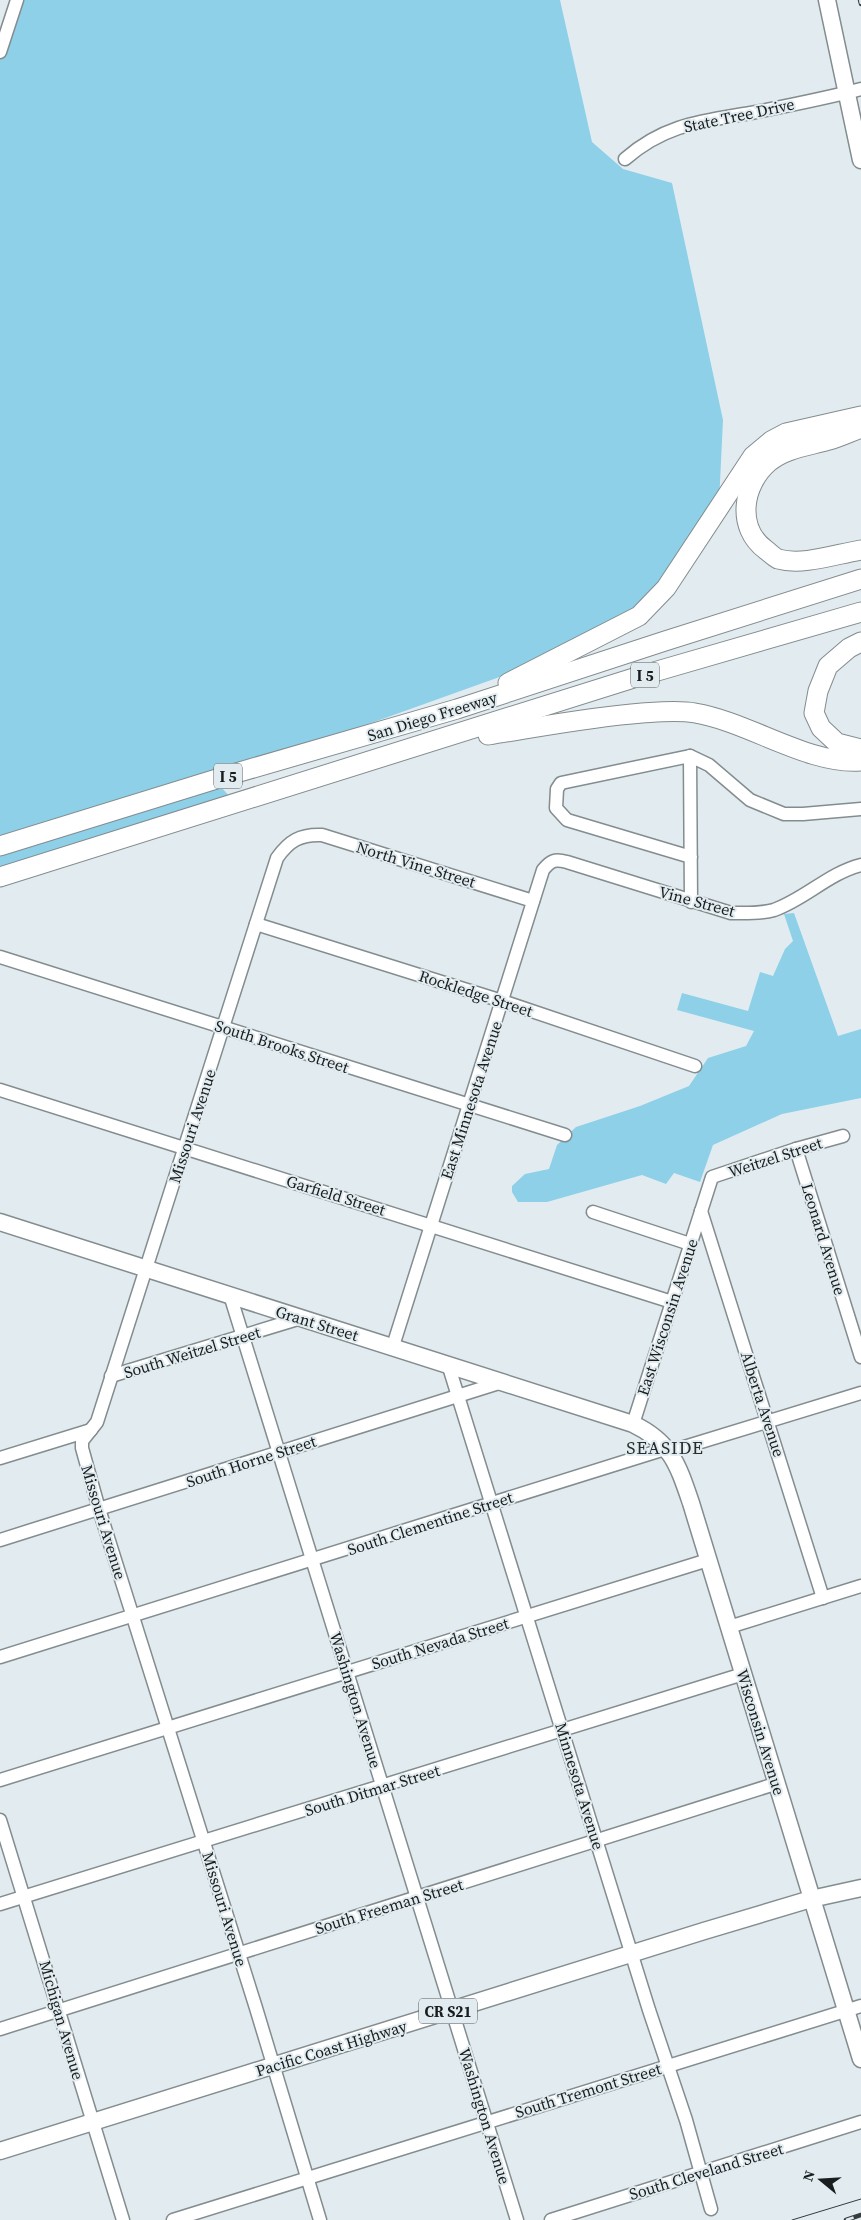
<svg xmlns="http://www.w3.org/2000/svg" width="861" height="2220" font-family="'Source Serif 4',serif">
<rect width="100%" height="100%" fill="#e2ecf0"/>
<g fill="#8dd0e8">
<polygon points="17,0 560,0 592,142 623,169 672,183 723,420 719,503 659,596 541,662 218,778 222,788 239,807 0,879 0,51"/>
<polygon points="794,913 838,1036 861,1029 861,1098 782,1114 713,1145 700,1182 674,1173 666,1184 642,1175 547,1202 518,1202 512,1192 512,1186 525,1174 549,1169 557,1145 576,1127 640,1106 689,1086 708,1058 746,1046 754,1031 677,1010 682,993 748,1011 760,972 773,976 785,949 793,941 784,914"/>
</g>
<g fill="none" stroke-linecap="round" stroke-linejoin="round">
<g stroke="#838c8f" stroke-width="15">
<g id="minor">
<polyline points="0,52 17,0"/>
<path d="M625,159C666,123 705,121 756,112C791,105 827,98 861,89"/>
<polyline points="690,756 709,765 750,800 784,814 803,814 861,809"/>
<polyline points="691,902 690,756 561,783 557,789 556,808 567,820 691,857"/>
<polyline points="256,924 502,1001 695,1066"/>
<polyline points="0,957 565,1135"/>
<polyline points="0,1090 672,1302"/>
<polyline points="796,1149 861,1357"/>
<polyline points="701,1211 823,1598"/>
<polyline points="593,1212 690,1244"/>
<path d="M230,1295C327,1603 420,1912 517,2220"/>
<path d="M393,1346L543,870C551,860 555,859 567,862L731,913C745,913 760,914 774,910C805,899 829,873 861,865"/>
<polyline points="448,1364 649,2010 686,2120 711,2209"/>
<polyline points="111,1376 301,1318"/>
<polyline points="633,1424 712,1177 796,1149 843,1136"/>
<polyline points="0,1458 91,1430"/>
<polyline points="0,1540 502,1382"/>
<polyline points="729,1627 861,1586"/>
<polyline points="0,1657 668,1448 681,1448 861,1393"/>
<polyline points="0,1780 708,1560"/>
<polyline points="0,1820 123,2220"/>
<polyline points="0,1904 743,1674"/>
<polyline points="0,2029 778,1783"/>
<polyline points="173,2220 861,2006"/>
<path d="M320,2220L256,2008L99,1509L82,1448V1441L97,1422L277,858C289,841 300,834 322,835L533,901"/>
<polyline points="551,2220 861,2122"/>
</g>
</g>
<g stroke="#838c8f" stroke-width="19">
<g id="major">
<polyline points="827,0 861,160"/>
<path d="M0,1222L633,1424C671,1442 678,1465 691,1503L861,2059"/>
<polyline points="0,2151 704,1931 811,1899 861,1888"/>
</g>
</g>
<g stroke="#838c8f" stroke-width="21">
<g id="highway">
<path d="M861,428C850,432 840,437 829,440C809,446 786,448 769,462C742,485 736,528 766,550C770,553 774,557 778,559C803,566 836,554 861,550"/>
<polyline points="861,642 849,648 828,666 818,691 814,713 821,728 837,743 861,749"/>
<polyline points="508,683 639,616 666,588 753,456 771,441 786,433 861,416"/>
<path d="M488,735C539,727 590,717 642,713C659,712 678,710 695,713C749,722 808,765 861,761"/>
<polyline points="0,846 236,773 457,709 665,641 861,579"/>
<polyline points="0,877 640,676 861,612"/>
</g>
</g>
<use href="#minor" stroke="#fff" stroke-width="12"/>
<use href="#major" stroke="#fff" stroke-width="16"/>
<use href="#highway" stroke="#fff" stroke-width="19"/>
<polyline stroke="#363b3c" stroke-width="1" points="792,2220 861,2199"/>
<g stroke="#363b3c" stroke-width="4.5">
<g id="rail">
<polyline points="860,0 861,4"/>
<polyline points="846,2220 861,2215"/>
</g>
</g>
<use href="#rail" stroke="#e2ecf0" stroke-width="2.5" stroke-dasharray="8" stroke-linecap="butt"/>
</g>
<g text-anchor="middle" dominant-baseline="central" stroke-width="4" stroke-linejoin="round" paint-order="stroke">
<g fill="#e2ecf0" stroke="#555b5d" stroke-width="1">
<rect x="631" y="662.5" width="28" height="25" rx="4"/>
<rect x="214" y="763.5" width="28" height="25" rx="4"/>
<rect x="419" y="1998.5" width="58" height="25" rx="4"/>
</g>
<g font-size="15" font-weight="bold" fill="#191d1e">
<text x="645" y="675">I 5</text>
<text x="228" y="776">I 5</text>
<text x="448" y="2011">CR S21</text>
</g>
<g font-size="16" fill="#191d1e" stroke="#e2ecf0">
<text transform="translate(739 115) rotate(-12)">State Tree Drive</text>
<text transform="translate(432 716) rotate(-17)">San Diego Freeway</text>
<text transform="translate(416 864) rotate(17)">North Vine Street</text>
<text transform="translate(697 901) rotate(15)">Vine Street</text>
<text transform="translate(476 993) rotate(18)">Rockledge Street</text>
<text transform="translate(282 1046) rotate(18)">South Brooks Street</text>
<text transform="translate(471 1100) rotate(-72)">East Minnesota Avenue</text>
<text transform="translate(192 1126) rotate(-72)">Missouri Avenue</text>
<text transform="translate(775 1157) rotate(-18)">Weitzel Street</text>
<text transform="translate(336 1195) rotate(17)">Garfield Street</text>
<text transform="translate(824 1239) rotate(73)">Leonard Avenue</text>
<text transform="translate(667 1317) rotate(-72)">East Wisconsin Avenue</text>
<text transform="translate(317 1323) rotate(17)">Grant Street</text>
<text transform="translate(192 1352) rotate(-17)">South Weitzel Street</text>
<text transform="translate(763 1404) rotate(72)">Alberta Avenue</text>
<text transform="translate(251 1461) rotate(-18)">South Horne Street</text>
<text transform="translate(104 1522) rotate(73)">Missouri Avenue</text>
<text transform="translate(430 1523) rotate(-18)">South Clementine Street</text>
<text transform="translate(440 1643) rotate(-17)">South Nevada Street</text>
<text transform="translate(356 1700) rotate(73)">Washington Avenue</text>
<text transform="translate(761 1732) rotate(73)">Wisconsin Avenue</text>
<text transform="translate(580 1786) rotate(73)">Minnesota Avenue</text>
<text transform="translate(372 1790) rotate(-17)">South Ditmar Street</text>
<text transform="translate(389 1906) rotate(-17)">South Freeman Street</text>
<text transform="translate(225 1909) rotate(73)">Missouri Avenue</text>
<text transform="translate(62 2020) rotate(74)">Michigan Avenue</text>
<text transform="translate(331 2048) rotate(-17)">Pacific Coast Highway</text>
<text transform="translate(588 2090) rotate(-17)">South Tremont Street</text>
<text transform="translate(485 2116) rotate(73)">Washington Avenue</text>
<text transform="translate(706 2171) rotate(-17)">South Cleveland Street</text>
</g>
<g font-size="18" letter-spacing="1" fill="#252d2f" stroke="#e2ecf0">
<text x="665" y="1447">SEASIDE</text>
</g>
</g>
<g transform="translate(821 2180) rotate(288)" stroke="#e2ecf0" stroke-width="4" paint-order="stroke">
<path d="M0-4L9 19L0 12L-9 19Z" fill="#191d1e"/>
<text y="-8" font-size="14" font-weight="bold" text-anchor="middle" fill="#191d1e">N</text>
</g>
</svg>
